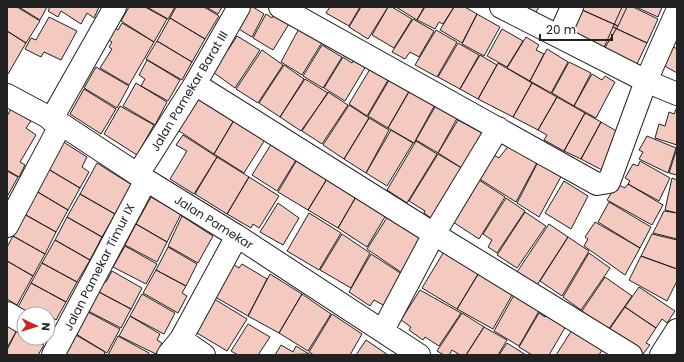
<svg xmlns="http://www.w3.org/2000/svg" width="684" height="362" font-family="Poppins,sans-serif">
<rect width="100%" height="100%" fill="#fff"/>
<path fill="#f3c9c0" stroke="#222" d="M7,7H17L40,21L26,43L7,31Z
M19,7H47L40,20Z
M50,7H99L94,18L87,13L81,24L61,11L58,17L48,11Z
M129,7H145L167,19L154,42L121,21Z
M147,7H175L168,19Z
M176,7H204L219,16L205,39L170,18Z
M206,7H222L218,14Z
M249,7H253L264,14L252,37L237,28Z
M330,7H360L349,26L326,13Z
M361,7H388L368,39L349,27Z
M388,7H392L412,19L394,48L372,35Z
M396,7H424L417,20Z
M425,7H454L443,24L439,22L435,29L417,20Z
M454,7H465L477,14L462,43L440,30Z
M524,7H539L536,12Z
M581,7H627L618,26L580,9Z
M622,7H633L658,19L647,43L613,27Z
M636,7H662L658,17Z
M580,9L618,26L603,51L565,33Z
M276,10L292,19L273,50L253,38L266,14L272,18Z
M477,14L500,27L484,56L462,44Z
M49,17L77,31L61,60L44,52L41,57L25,49L31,38L36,40Z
M170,18L205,39L192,62L157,41Z
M413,19L434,31L419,57L410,52L405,59L392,52Z
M122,23L154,42L129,85L100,68L112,49L109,47L112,42L108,40L115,28L118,30Z
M302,23L326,36L302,75L281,62Z
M613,27L647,43L635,68L602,52Z
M502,29L523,41L507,67L487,56Z
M436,30L457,42L437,77L415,65Z
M7,31L26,43L8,74L7,73Z
M237,36L260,50L235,88L210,70L223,47L228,50Z
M526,37L539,45L536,50L544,54L530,81L507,68Z
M157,41L192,62L182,80L146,59Z
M458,43L479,55L460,89L438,77Z
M322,45L342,57L323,88L303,76Z
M672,46L677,49V73L663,65Z
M547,49L568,62L551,93L530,81Z
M262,50L283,65L258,103L236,89Z
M357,54L369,61L345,101L324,88L343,57L352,63Z
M480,55L497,65L478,99L460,89Z
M147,60L180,80L168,101L141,86L145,79L139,75Z
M569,62L591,73L574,106L552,93Z
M498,63L532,83L513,117L478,99Z
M284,65L304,79L280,117L259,103Z
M96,67L129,86L117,108L84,88Z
M370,69L391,75L367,116L349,104Z
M592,74L602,80L605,76L615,82L596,118L574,106Z
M392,75L412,86L388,128L368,116Z
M305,79L328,93L301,131L280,117Z
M136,83L167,102L155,125L123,106Z
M532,83L557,97L538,130L513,117Z
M413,85L438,99L414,143L388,128Z
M84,89L116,109L101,134L70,114Z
M200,90L237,115L214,154L176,129Z
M328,92L348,105L322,144L302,131Z
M557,97L585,113L564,151L544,140L547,135L538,130Z
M439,100L460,113L438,153L416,140Z
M349,105L369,118L344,159L323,145Z
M120,106L154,125L137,155L104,134Z
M11,109L31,121L26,128L36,135L20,162L25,165L19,177L7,170V116Z
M676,109H677V145L655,138L659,124L665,126L669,112L674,114Z
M585,113L601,122L581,159L564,151Z
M237,115L268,135L244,173L214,154Z
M369,118L389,130L366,173L344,159Z
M458,120L486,135L465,170L438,153Z
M601,122L625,136L602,170L581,159Z
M391,130L413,143L387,186L366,173Z
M183,135L217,157L194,194L170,179L187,151L176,145Z
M647,136L676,148L668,173L639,159L643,152L639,150Z
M275,138L298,157L277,191L252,175Z
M62,141L87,157L82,167L89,172L80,188L48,169Z
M416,141L437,154L407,203L387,190Z
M510,144L539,159L516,202L478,178L492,154L499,158Z
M677,148V175L669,173Z
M438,154L465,170L432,219L424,213L425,211L409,201Z
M217,157L249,177L227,214L195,194Z
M298,158L330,174L308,210L278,192Z
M540,158L563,173L539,217L517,203Z
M640,161L670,178L659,201L628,184L630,181L625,178L633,164L638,166Z
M97,163L132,185L115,214L80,194Z
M48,169L80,188L68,210L36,191Z
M7,171L18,177L7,197Z
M330,174L357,195L338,228L308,210Z
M249,177L279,196L259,228L253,224L251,228L227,214Z
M476,178L505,197L479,239L450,220L462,208L471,195L467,192Z
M672,178L677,180V213L665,210Z
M564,181L588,196L571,229L545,213Z
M617,184L625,188L628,184L663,205L652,225L607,200Z
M36,191L68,210L56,232L24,214Z
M80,194L115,214L102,237L67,217Z
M357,195L386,215L367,247L338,228Z
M151,197L181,214L167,242L136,224Z
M506,198L525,211L497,253L488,247L492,240L483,234Z
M609,202L651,227L640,248L598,222Z
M278,203L299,218L283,245L260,232Z
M664,211L677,213V239L653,233Z
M525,212L546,226L517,268L497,255Z
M309,213L341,233L319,270L287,251Z
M24,214L56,232L45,254L13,236Z
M182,216L213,236L198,263L168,246Z
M388,216L429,238L405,275L367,249Z
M67,217L102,237L90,260L55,240Z
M595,222L640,248L625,275L584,246L588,239L585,237Z
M136,224L167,242L157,262L125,245Z
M549,224L568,237L537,285L517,272Z
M342,234L370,253L351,288L320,270Z
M652,234L677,240V269L641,256Z
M13,236L45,254L33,276L7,261V247Z
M568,237L589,251L562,296L540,281Z
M55,240L90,260L77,282L42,263Z
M125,246L157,264L146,284L113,267Z
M168,247L197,264L186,286L156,270Z
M445,250L480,271L457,309L422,288Z
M589,253L610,268L581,310L563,297Z
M371,254L405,276L385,306L374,300L370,306L349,292Z
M641,256L677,269V281L667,301L629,280Z
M7,261L33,276L17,305L7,299Z
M228,261L239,268L242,264L267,279L248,316L210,294Z
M42,263L77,282L66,302L31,283Z
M156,270L186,286L182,293L187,296L178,313L143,293Z
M112,271L142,288L131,309L95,290L100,280L106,282Z
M480,271L512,295L493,329L457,309Z
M270,274L302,294L279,333L248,316Z
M605,277L632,296L608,330L582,311Z
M31,283L66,302L56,320L48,314L41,312L40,314H32L18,307Z
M639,287L675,311L667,323L662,319L656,328L625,307Z
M420,290L461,313L439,346L425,337L423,340L409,330L411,327L401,320Z
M99,292L131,309L121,328L88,311Z
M142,294L175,313L164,334L130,316Z
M302,294L331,314L308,351L279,333Z
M514,295L539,311L519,346L494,331Z
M211,297L247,319L227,351L192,330Z
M625,307L656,328L646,343L650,345L643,354L609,330Z
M88,312L120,329L107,353L76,334Z
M462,313L484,327L466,355H460L452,350L449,355H444L437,351Z
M539,313L545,317L548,314L566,326L549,355H532L519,347Z
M332,314L362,334L350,355H314L309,352Z
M130,316L160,334L157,340L162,343L156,354L119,336Z
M7,324L17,330L7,348Z
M248,324L270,337L258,355H238L231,351Z
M484,327L507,340L498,355H466Z
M17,330L24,334V338H31L44,345L38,355H7V350Z
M572,330L602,350L599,355H556Z
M76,335L105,352L104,355H65Z
M118,336L149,353L148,355H108Z
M366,340L388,355H356Z
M507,343L526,355H499Z
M281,345L293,352L296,346L309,354L275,355Z"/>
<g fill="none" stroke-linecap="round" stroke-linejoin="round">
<defs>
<path id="street" d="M280,7L597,184L609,182L646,81L677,11
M501,7L646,81L677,94
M559,36L572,7
M195,84L434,234L498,128
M7,95L61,124L146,180L237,236L419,355
M51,120L115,7
M138,174L195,84L239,7
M7,226L61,124
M7,313L24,323
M383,330L434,234L631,355
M181,339L204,355
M53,355L146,180
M168,355L181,339L237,236
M661,355L677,330"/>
</defs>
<use href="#street" stroke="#222" stroke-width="24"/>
<use href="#street" stroke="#fff" stroke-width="22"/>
</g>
<g text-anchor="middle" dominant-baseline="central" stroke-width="3" stroke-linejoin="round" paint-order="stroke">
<g font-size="12" fill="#222" stroke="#fff">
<text transform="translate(189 91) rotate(-59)">Jalan Pamekar Barat III</text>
<text transform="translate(214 222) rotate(32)">Jalan Pamekar</text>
<text transform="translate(99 267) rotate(-63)">Jalan Pamekar Timur IX</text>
</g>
</g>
<rect width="684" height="362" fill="none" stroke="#222222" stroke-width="16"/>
<g transform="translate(36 326) rotate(94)"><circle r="19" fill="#ffffff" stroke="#a7a7a7"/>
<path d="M0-3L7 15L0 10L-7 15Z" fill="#c62828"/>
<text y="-6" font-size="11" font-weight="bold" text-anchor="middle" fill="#222222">N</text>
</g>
<path d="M540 34v6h72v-6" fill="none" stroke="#222222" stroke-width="2"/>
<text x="546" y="34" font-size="12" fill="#222222" stroke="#ffffff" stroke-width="3" paint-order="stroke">20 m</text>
</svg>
